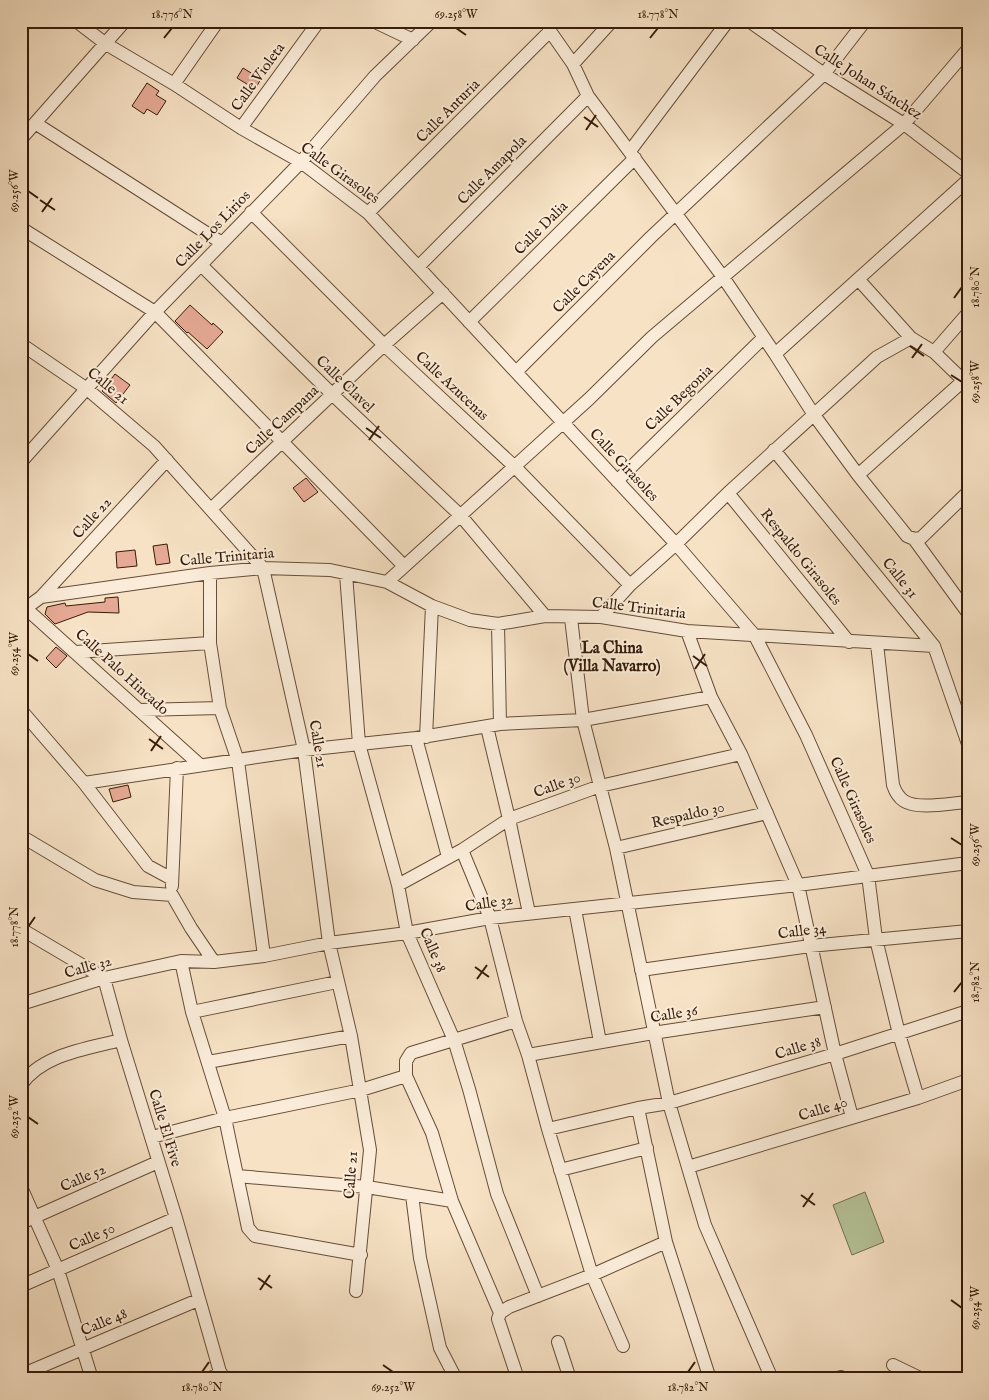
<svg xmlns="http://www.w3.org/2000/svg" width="989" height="1400" font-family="'IM FELL English',serif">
<rect width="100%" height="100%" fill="#f7e2c5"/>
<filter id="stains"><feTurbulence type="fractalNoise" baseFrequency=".004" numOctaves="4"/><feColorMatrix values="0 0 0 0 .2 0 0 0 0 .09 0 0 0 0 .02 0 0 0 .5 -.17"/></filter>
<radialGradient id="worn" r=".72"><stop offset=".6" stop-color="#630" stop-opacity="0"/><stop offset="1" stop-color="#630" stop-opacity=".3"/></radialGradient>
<path fill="#b6c49a" stroke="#767051" d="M865,1192L884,1242L852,1255L833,1205Z"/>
<path fill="#e6a995" stroke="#361b08" d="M243,68L261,79L255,89L237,78Z
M147,83L159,91L156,95L166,101L157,115L147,109L144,114L132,106Z
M190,305L212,325L213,323L223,332L207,349L188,332L187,333L175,321Z
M115,374L130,385L116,403L102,391Z
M306,478L318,492L304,502L293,488Z
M167,544L170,563L156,565L153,546Z
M135,550L137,566L117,568L116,552Z
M118,597L119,613L88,612L55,624L45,614L47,607L65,603L66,606L105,602V598Z
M56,647L67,656L56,668L46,658Z
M128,785L131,797L113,802L109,789Z"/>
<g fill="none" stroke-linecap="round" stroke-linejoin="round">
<defs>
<path id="minor" d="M76,21L106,44L174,84L241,128L301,162L368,213L676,544L755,636L806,735L868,875L876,939L899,1034L918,1098
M373,21L413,40
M546,21L550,31L573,64L588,96L723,277L775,354L814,415L858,475L907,536L914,539L921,538L968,492
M749,21L824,74L904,124L968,173
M573,64L612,21
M174,84L218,21
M35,123L222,243
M241,128L319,21
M21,139L125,21
M630,151L728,21
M251,212L384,345L515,467L630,585
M368,213L550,31
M21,228L155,312L404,566
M201,265L333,395L461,516L545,616
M418,267L588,96
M858,279L911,338
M968,313L934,352L968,385
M469,322L635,158
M21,344L87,389L154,446L263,568L304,750L329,943L351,1036L370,1150L356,1291
M775,354L968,180
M516,372L651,237L824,74L865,21
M774,450L934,646L968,744
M21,462L155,312L301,162L375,76L432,21
M858,475L963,381
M617,481L763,338
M728,493L849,642
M211,509L384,345L443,293
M914,539L968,613
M210,573V643L220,708L238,761L264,956
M346,574L359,744L398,885L407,933L454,1040L469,1089L497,1194L538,1296
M387,582L589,399L652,337L904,124L968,49
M41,597L167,460
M21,604L200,765
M26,608L41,597L210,573L263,568L330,570L387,582L432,606L470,620L498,624L545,616L601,617L687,631L934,646
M601,617L630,585L676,544L728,493L877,357L911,338L934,352
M571,618L583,720L616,848L669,1103L705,1225L772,1379
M498,624L500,724
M687,631L711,697L741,754L798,885L835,1054L852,1117
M877,644L893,785C895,791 898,797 904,801C918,810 951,803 968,802
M76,652L210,643
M21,710L84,783L148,866L172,879
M140,710L220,708
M487,727L509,819L529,913
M426,737L432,606
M416,738L448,857
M84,783L304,750L416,738L500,724L583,720L711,697
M21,836L95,880L133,892L172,895L191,928L214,962
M616,848L767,813
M462,850L490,918L516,1021L528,1055L548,1129L592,1275L623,1346
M398,885L462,850L509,819L600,786L741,754
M172,886L177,768
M575,909L600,1042
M21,929L104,978L121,1040L176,1218L222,1379
M181,961L192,1012L337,982
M641,970L810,946L968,931
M21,1004L104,978L181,961L214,962L264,956L329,943L407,933L490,918L798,885L968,863
M192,1012L225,1118L248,1228L255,1236L361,1255
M528,1055L653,1033L825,1007
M208,1062L351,1036
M406,1076L432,1133L452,1201L500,1313
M21,1085C42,1054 87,1049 121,1040
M638,1108L666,1242L710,1379
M548,1129L638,1108L669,1103L835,1054L968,1011
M152,1137L225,1118L361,1090L406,1076V1061L411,1053L516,1021
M688,1167L918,1098L968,1080
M560,1170L647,1148
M237,1176L367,1187L452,1201
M21,1187L58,1270L92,1379
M412,1195L420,1258L440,1348L456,1379
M21,1223L158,1162
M21,1286L176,1218
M558,1342L570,1379
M893,1365L922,1379
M21,1375L198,1300
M208,1379L221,1373
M518,1379L498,1319L500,1313L509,1307L592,1275L666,1242
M833,1379L841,1377"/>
</defs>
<use href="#minor" stroke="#664d37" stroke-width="14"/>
<use href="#minor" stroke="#faecd9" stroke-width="12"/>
</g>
<path fill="none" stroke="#361b08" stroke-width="2" d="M456,28L466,35M164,38L172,28M650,38L658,28M584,117L598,127M586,130L596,115M28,191L38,198M40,200L55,210M42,212L52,198M954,298L962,287M910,346L924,356M912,358L922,344M951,375L962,382M366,428L381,438M369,440L379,426M28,654L38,661M693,656L707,666M695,669L705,654M149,739L163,749M151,751L161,736M951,838L962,845M28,927L35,917M475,967L489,977M477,979L487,965M954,992L962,982M28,1117L38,1124M801,1195L815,1205M803,1207L813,1193M258,1278L272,1288M260,1290L270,1275M951,1300L962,1308M383,1365L393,1372M202,1372L209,1362M688,1372L695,1362"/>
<g text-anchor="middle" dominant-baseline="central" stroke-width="4" stroke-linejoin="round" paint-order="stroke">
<g font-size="15" fill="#361b08" stroke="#faecd9">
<text transform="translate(258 77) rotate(-54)">Calle Violeta</text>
<text transform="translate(868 82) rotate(33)">Calle Johan Sánchez</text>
<text transform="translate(448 111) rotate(-45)">Calle Anturia</text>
<text transform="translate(492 170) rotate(-45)">Calle Amapola</text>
<text transform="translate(340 173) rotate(36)">Calle Girasoles</text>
<text transform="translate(541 228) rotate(-45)">Calle Dalia</text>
<text transform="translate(213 229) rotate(-46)">Calle Los Lirios</text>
<text transform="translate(584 282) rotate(-45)">Calle Cayena</text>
<text transform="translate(345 384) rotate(44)">Calle Clavel</text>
<text transform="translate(108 386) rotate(39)">Calle 21</text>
<text transform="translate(452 386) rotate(43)">Calle Azucenas</text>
<text transform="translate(679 398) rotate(-44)">Calle Begonia</text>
<text transform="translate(282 420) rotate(-43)">Calle Campana</text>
<text transform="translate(624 465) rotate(47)">Calle Girasoles</text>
<text transform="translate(92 518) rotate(-48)">Calle 22</text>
<text transform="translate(227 557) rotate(-5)">Calle Trinitaria</text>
<text transform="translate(801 557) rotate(51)">Respaldo Girasoles</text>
<text transform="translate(900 578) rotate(51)">Calle 31</text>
<text transform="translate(639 608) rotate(7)">Calle Trinitaria</text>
<text transform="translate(122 672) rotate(42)">Calle Palo Hincado</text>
<text transform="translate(318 744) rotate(80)">Calle 21</text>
<text transform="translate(557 785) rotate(-20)">Calle 30</text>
<text transform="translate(853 800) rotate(66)">Calle Girasoles</text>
<text transform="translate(688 815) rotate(-13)">Respaldo 30</text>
<text transform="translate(489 903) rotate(-9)">Calle 32</text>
<text transform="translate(802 931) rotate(-7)">Calle 34</text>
<text transform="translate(433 950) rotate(67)">Calle 38</text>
<text transform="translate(88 967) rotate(-16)">Calle 32</text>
<text transform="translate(674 1014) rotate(-9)">Calle 36</text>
<text transform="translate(798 1048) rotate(-17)">Calle 38</text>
<text transform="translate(823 1109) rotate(-17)">Calle 40</text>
<text transform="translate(165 1128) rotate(73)">Calle El Five</text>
<text transform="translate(351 1175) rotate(-86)">Calle 21</text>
<text transform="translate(83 1178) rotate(-24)">Calle 52</text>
<text transform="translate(92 1237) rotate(-24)">Calle 50</text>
<text transform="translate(104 1322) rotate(-23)">Calle 48</text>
</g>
<g font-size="16" font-weight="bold" fill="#361b08" stroke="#faecd9">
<text x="612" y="649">La China<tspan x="612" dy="18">(Villa Navarro)</tspan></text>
</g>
</g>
<rect width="989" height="1400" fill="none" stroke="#f7e2c5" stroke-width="55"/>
<rect x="28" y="28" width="934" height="1344" fill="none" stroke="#361b08" stroke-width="2"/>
<g font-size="12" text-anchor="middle" fill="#361b08">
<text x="172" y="18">18.776°N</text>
<text x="456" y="18">69.258°W</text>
<text x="658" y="18">18.778°N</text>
<text transform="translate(14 191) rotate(-90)" y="4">69.256°W</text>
<text transform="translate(975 287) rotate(-90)" y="4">18.780°N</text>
<text transform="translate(975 382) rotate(-90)" y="4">69.258°W</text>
<text transform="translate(14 654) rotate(-90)" y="4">69.254°W</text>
<text transform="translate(975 845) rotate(-90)" y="4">69.256°W</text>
<text transform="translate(14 927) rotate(-90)" y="4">18.778°N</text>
<text transform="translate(975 982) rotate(-90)" y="4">18.782°N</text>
<text transform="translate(14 1117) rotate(-90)" y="4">69.252°W</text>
<text transform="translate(975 1308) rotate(-90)" y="4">69.254°W</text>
<text x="202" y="1391">18.780°N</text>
<text x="393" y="1391">69.252°W</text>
<text x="688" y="1391">18.782°N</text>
</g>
<rect width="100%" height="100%" filter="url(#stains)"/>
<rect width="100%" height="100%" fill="url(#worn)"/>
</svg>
